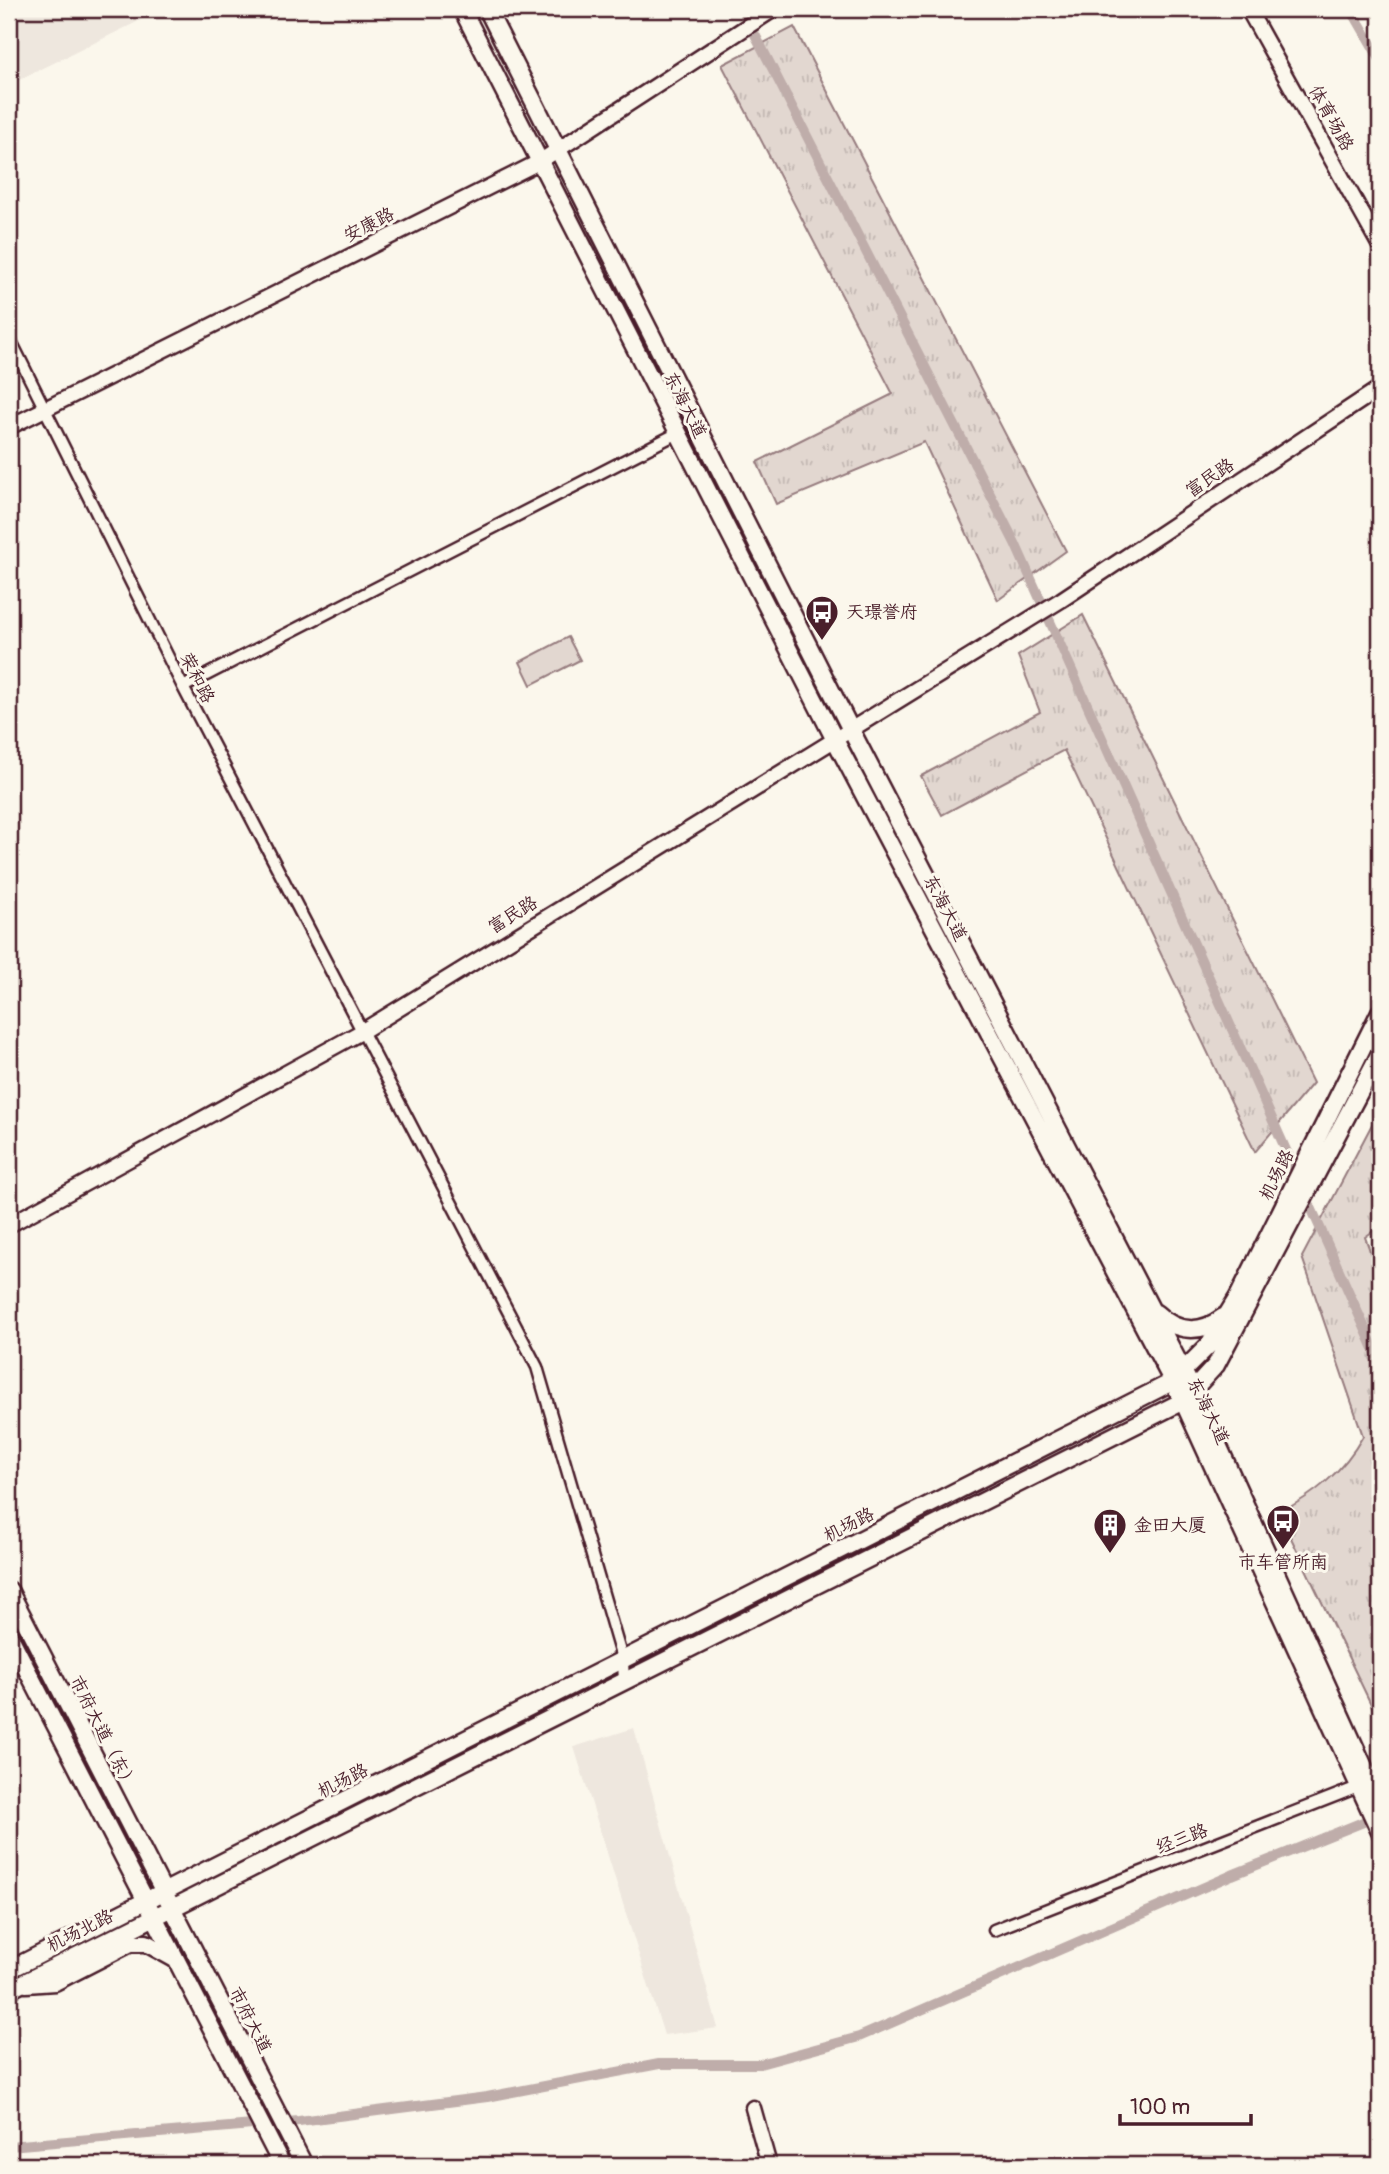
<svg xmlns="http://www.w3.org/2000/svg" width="1389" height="2174" font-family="Pangolin,'LXGW WenKai TC',sans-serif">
<defs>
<pattern id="grass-tufts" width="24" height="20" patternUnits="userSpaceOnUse" patternTransform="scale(1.75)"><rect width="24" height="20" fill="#e2d7d0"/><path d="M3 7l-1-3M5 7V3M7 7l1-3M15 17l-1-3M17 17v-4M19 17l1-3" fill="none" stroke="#c3b8b3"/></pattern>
</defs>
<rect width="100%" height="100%" fill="#fbf7ec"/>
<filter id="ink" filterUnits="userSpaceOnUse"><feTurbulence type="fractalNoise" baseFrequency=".0143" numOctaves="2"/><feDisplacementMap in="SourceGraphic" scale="14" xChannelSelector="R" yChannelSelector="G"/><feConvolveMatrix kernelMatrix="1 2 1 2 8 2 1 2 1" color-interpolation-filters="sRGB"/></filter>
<g filter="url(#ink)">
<path fill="#eee7de" d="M9,9H153L155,13L9,85Z
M634,1728L718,2028L664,2035L574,1747Z"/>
<path fill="url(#grass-tufts)" stroke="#967b7e" stroke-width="2" d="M794,27L1066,551L998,600L924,442L776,504L757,462L893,394L722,65Z
M1083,615L1313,1083L1255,1152L1064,750L942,815L921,776L1040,712L1018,656Z
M1379,1111L1380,1226L1365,1237L1380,1278V1723L1279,1513C1315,1494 1343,1472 1363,1436L1302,1257Z"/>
<path fill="#e2d7d0" stroke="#967b7e" stroke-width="2" d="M568,637L580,660L531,685L520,662Z"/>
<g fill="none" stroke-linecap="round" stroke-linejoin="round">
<path stroke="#bfadaa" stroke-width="10" d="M742,9L1015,543L1298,1177
M1351,9L1380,59
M1305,1194L1380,1362
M9,2146L299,2121L487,2097L659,2064H760L859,2037L1232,1875L1378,1816"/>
<defs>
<path id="street" d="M9,337L183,687L537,1367L623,1662L624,1681
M183,687L678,433
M994,1930L1358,1787L1380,1774"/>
<path id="secondary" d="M1248,9L1380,246
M9,427L539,162L774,9
M9,1225L361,1032L1061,600L1380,388
M753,2108L769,2165"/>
<path id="primary" d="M462,9L834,738L1183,1401L1380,1832
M487,9L850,728L1194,1392L1380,1802
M1156,1313C1176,1332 1200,1335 1223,1317
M9,1590L304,2165
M9,1635L282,2165
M9,1970L1172,1382L1208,1346L1238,1297L1380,1012
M26,1984L55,1982L131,1943H146L175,1959
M9,1990L1183,1401L1216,1365L1380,1053"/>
</defs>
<use href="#street" stroke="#4a1f2b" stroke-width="15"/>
<use href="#secondary" stroke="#4a1f2b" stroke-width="19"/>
<use href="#primary" stroke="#4a1f2b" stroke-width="21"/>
<use href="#street" stroke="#fbf7ec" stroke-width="10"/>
<use href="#secondary" stroke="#fbf7ec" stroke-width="14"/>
<use href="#primary" stroke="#fbf7ec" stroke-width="16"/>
</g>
</g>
<defs>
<symbol id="bus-pin" viewBox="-11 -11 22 30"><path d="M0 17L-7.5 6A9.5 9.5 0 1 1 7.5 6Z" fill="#4a1f2b" stroke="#fbf7ec"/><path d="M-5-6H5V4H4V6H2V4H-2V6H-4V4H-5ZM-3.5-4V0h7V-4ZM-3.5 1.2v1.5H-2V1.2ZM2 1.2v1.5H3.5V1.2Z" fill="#fff"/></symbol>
<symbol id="building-pin" viewBox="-11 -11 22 30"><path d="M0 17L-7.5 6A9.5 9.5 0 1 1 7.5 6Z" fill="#4a1f2b" stroke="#fbf7ec"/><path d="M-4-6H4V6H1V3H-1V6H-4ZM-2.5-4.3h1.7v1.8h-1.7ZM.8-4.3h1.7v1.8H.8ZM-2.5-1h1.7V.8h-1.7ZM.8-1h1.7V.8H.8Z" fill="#fff"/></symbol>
</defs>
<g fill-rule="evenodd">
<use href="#bus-pin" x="803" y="593" width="38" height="52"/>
<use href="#bus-pin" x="1264" y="1502" width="38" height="52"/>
<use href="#building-pin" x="1091" y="1506" width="38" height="52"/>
</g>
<g text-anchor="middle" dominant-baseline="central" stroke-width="6" stroke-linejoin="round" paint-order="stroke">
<g font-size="18" fill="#4a1f2b" stroke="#fbf7ec">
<text transform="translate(1331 118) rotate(61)">体育场路</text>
<text transform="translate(369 225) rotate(-27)">安康路</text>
<text transform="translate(685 405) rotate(63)">东海大道</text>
<text transform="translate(1210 478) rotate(-34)">富民路</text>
<text transform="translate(197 678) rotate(63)">荣和路</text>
<text transform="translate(945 908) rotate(62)">东海大道</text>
<text transform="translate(513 915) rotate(-32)">富民路</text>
<text transform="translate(1277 1175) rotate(-64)">机场路</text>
<text transform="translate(1208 1411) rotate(64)">东海大道</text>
<text transform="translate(849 1525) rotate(-27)">机场路</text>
<text transform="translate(103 1733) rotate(63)">市府大道（东）</text>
<text transform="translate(343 1781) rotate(-27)">机场路</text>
<text transform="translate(1182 1839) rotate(-21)">经三路</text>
<text transform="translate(80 1931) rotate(-27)">机场北路</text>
<text transform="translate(250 2020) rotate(63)">市府大道</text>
</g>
<g font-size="18" fill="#4a1f2b" stroke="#fbf7ec" text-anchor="start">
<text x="846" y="612">天璟誉府</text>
<text x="1134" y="1525">金田大厦</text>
<text x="1283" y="1562" text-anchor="middle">市车管所南</text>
</g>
</g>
<rect width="1389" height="2174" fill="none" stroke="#fbf7ec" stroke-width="35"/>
<rect x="18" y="18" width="1354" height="2139" fill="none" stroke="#4a1f2b" stroke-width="2.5" filter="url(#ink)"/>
<path d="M1120 2114v10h131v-10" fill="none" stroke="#4a1f2b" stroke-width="3.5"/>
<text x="1130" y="2114" font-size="21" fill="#4a1f2b" stroke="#fbf7ec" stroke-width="5" paint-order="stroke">100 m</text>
</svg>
